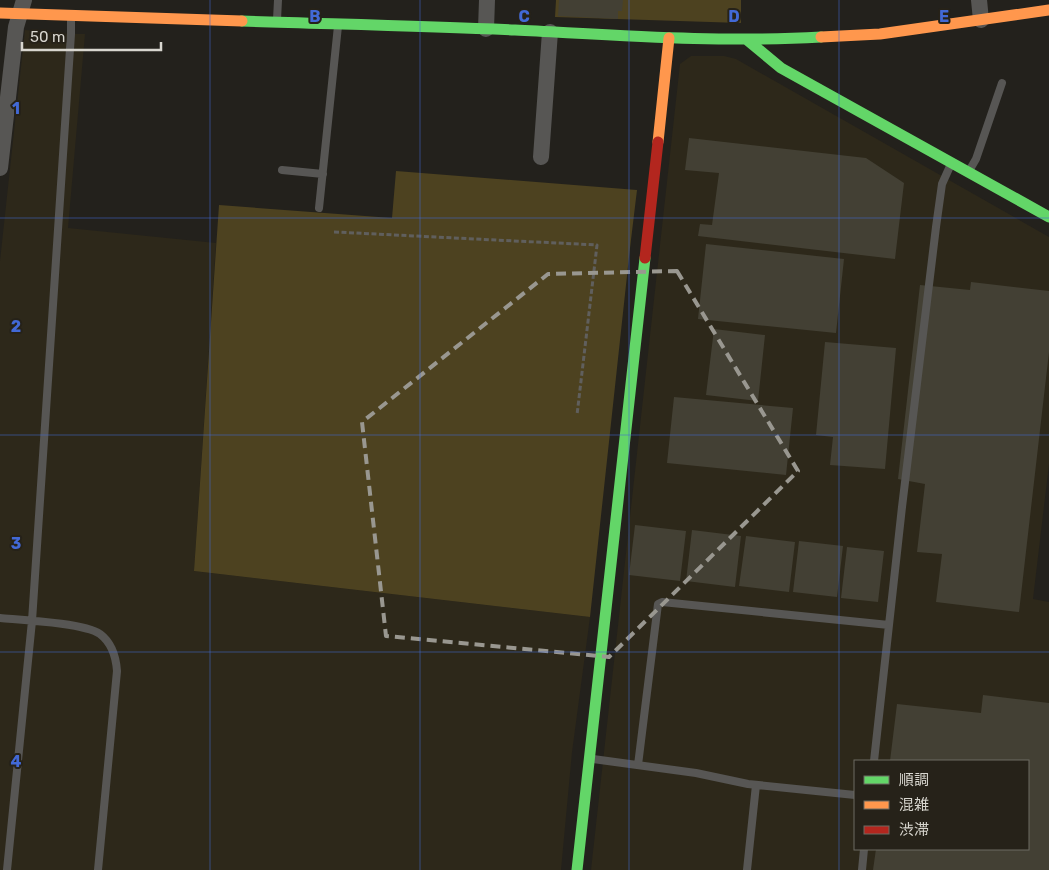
<svg xmlns="http://www.w3.org/2000/svg" width="1049" height="870" font-family="Rubik,'Noto Sans JP',sans-serif">
<rect width="100%" height="100%" fill="#23211c"/>
<path fill="#2d281a" fill-rule="evenodd" d="M25,30L71,34H85L68,228L216,243L194,571L590,617L572,752L561,870H0V261Z
M691,56H724L736,59L1049,237V464L1033,599L1049,602V870H591L680,64ZM855,761H1028V849H855Z"/>
<path fill="#4d4220" d="M556,0H741V23L555,17Z
M396,171L637,190L630,248L590,617L194,571L219,205L392,218Z"/>
<path fill="#434034" d="M559,0H623L622,11H618V19L558,16Z
M689,138L866,158L904,183L895,259L698,236L700,224L712,225L719,173L685,170Z
M706,244L844,259L836,333L698,319Z
M971,282L1049,291V352L1019,612L936,602L942,554L917,552L925,484L898,479L920,285L970,290Z
M714,329L765,335L758,401L706,395Z
M825,342L896,348L885,469L830,465L833,437L816,435Z
M674,397L793,408L786,475L667,463Z
M635,525L686,531L680,581L629,575Z
M692,530L741,536L735,587L686,581Z
M746,536L795,542L789,592L739,586Z
M799,541L843,546L837,597L793,592Z
M847,547L884,551L878,602L841,598Z
M983,695L1049,703V870H873L876,849H1028V761H890L897,704L981,713Z"/>
<g fill="none" stroke-linecap="round" stroke-linejoin="round">
<path stroke="#605f5d" stroke-width="3" stroke-dasharray="5 2.5" stroke-linecap="butt" d="M334,232L597,245L577,415"/>
<path stroke="#575654" stroke-width="8" d="M277,20L278,0
M282,170L323,174
M969,171L976,159L1002,83
M319,208L338,26
M0,618C22,620 84,623 100,634C112,643 116,657 117,671L98,870
M593,759L696,773L748,784L855,795
M874,761L902,507L936,227L942,184L951,164
M638,765L658,604L662,602L889,625
M7,870L32,621L71,34V17
M747,870L756,785
M862,870L864,849"/>
<path stroke="#575654" stroke-width="16" d="M979,0L981,20
M486,29L487,0
M541,157L550,32
M0,168L16,27L24,0"/>
<path stroke="#63d668" stroke-width="11" d="M242,21C333,24 424,26 515,30C616,35 719,43 821,37
M746,39L781,68L1049,217
M577,870L645,258"/>
<path stroke="#ff974d" stroke-width="11" d="M0,13L242,21
M821,37L880,34L1049,10
M658,142L669,38"/>
<path stroke="#b3261e" stroke-width="11" d="M645,258L658,142"/>
</g>
<path fill="none" stroke="#999790" stroke-width="4" stroke-dasharray="10 6" stroke-linejoin="round" d="M677,271L798,471L609,657L386,636L362,422L548,274Z"/>
<path fill="none" stroke="#4269d6" stroke-width="1" stroke-opacity="0.55" d="M210,0V870M420,0V870M629,0V870M839,0V870M0,218H1049M0,435H1049M0,652H1049"/>
<g font-size="16" text-anchor="middle" font-weight="bold" fill="#4269d6" stroke="#262219" stroke-width="4" stroke-linejoin="round" paint-order="stroke">
<text x="315" y="22">B</text>
<text x="524" y="22">C</text>
<text x="734" y="22">D</text>
<text x="944" y="22">E</text>
<text x="16" y="114">1</text>
<text x="16" y="332">2</text>
<text x="16" y="549">3</text>
<text x="16" y="767">4</text>
</g>
<rect x="854" y="760" width="175" height="90" fill="#262219" stroke="#6d6a62"/>
<rect x="864" y="776" width="25" height="8" fill="#63d668" stroke="#6d6a62"/>
<text x="899" y="785" font-size="15" fill="#d8d6cf">順調</text>
<rect x="864" y="801" width="25" height="8" fill="#ff974d" stroke="#6d6a62"/>
<text x="899" y="810" font-size="15" fill="#d8d6cf">混雑</text>
<rect x="864" y="826" width="25" height="8" fill="#b3261e" stroke="#6d6a62"/>
<text x="899" y="835" font-size="15" fill="#d8d6cf">渋滞</text>
<path d="M22 42v8h139v-8" fill="none" stroke="#d8d6cf" stroke-width="2.5"/>
<text x="30" y="42" font-size="15" fill="#d8d6cf" stroke="#262219" stroke-width="4" paint-order="stroke">50 m</text>
</svg>
